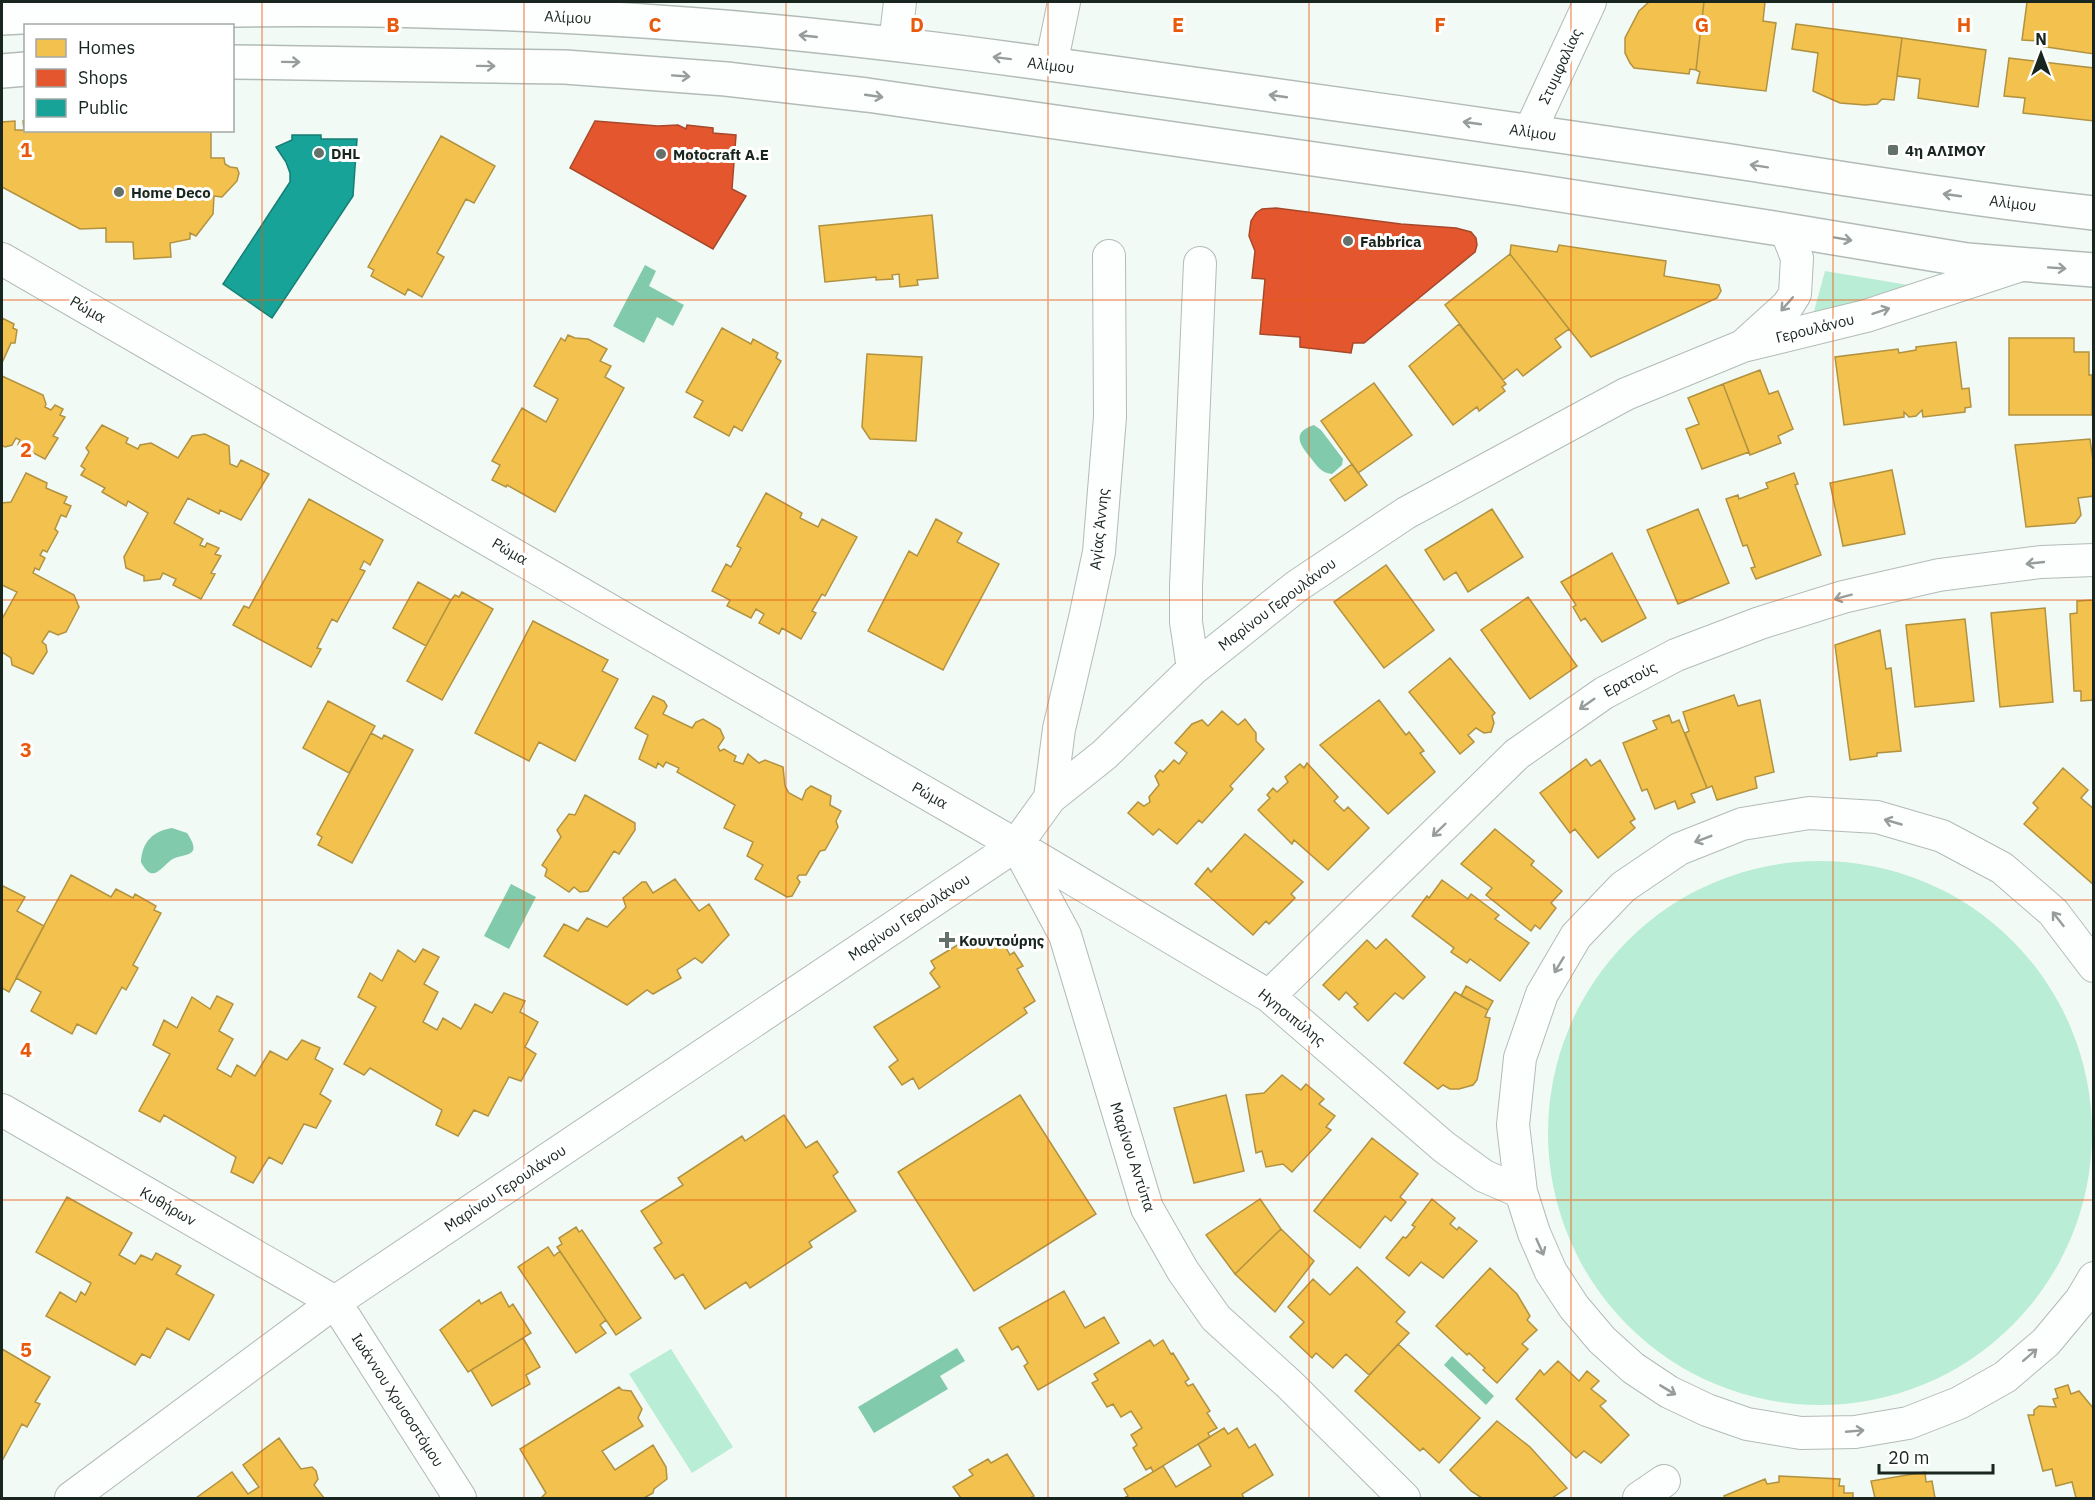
<svg xmlns="http://www.w3.org/2000/svg" width="2095" height="1500" font-family="'IBM Plex Sans',sans-serif">
<rect width="100%" height="100%" fill="#f2faf5"/>
<path fill="#baedd5" d="M1825,271L1908,285L1813,315Z
M1548 1133a272 272 0 1 1 544 0a272 272 0 1 1-544 0Z
M671,1349L733,1447L692,1473L629,1374Z"/>
<path fill="#81caab" d="M645,265L656,271L649,286L684,305L673,326L657,317L644,343L613,326Z
M1314,425L1321,430L1343,459L1342,465L1332,474C1321,473 1317,466 1310,457C1299,444 1292,432 1314,425Z
M172,828L187,833C205,860 181,852 170,861C159,870 152,883 141,862C142,842 153,831 172,828Z
M511,884L536,897L509,949L484,936Z
M957,1348L965,1361L940,1376L948,1389L874,1433L858,1407Z
M1452,1356L1494,1396L1486,1405L1444,1365Z"/>
<path fill="#f2c14e" stroke="#b19240" stroke-width="1.5" d="M1649,2H1704L1696,70L1690,69L1689,74L1634,68L1630,63L1625,53V38L1639,11Z
M1704,2H1765L1763,21L1776,23L1766,91L1697,83L1700,72L1696,70Z
M2027,2H2094V54L2040,46L2041,41L2022,40Z
M1796,24L1902,38L1894,100L1882,99L1877,104L1865,105L1840,103L1813,91L1818,53L1792,49Z
M1902,38L1986,50L1978,107L1918,98L1920,79L1897,76Z
M2009,58L2094,68V121L2023,113L2025,98L2004,96Z
M15,121V130H24L23,121H26V130H211V158H224L225,164L230,167L237,168L239,173L237,181L222,197L214,196L213,214L196,236L190,233V239L170,243L171,257L134,259L133,242H106V228L80,229L2,187V122Z
M441,136L495,166L474,203L466,199L437,253L444,257L422,297L408,289L405,295L371,276L374,270L368,267Z
M932,215L938,278L917,280L918,285L900,287L899,274L892,275L893,279L876,280V277L825,282L819,226Z
M1511,245L1557,252L1559,245L1666,261L1664,276L1719,285L1721,291L1717,298L1591,357L1510,254Z
M1510,254L1569,329L1555,339L1561,347L1523,376L1517,369L1503,380L1445,305Z
M2,318L14,324L13,328L17,330L15,343H11L2,363Z
M1459,324L1506,384L1502,387L1505,391L1479,411L1477,407L1453,425L1409,366Z
M722,328L751,344L753,339L778,353L776,358L781,361L742,431L734,426L729,436L694,417L703,401L686,392Z
M568,335L575,338L588,339L607,349L600,361L611,366L605,377L624,388L555,512L507,485L506,487L492,480L500,465L492,461L522,408L546,422L558,399L534,386L561,338L565,341Z
M2009,338H2074V352H2089V375H2092V415H2009Z
M1956,342L1962,389L1969,388L1971,407L1965,408V412L1923,417L1922,410L1916,416L1909,417L1904,412V417L1844,425L1835,357L1898,349L1899,353L1916,350V347Z
M867,354L922,357L916,441L870,439L862,427Z
M1760,370L1769,394L1778,391L1793,429L1778,436L1781,443L1750,455L1723,384Z
M2,376L43,395L46,404L45,407L51,410L55,405L63,409L60,415L65,417L53,436L58,438L45,459L18,445L20,440L16,438L12,445L5,447L2,445Z
M1374,383L1412,435L1358,473L1321,421Z
M1723,384L1749,452L1702,469L1686,429L1699,424L1688,398Z
M102,425L128,438L126,443L138,449L140,445L151,443L178,458L192,436L205,434L229,446L230,464L237,467L241,460L269,474L241,520L220,510L219,514L188,498L174,523L203,539L200,545L205,547L207,543L219,548L215,554L221,556L211,573L215,574L201,599L173,585L176,579L163,573L160,579L144,581V576L126,568L124,557L148,513L128,501L126,506L102,492L105,488L81,475L85,469L81,466L89,452L86,448Z
M2090,439L2094,468V496L2078,498L2081,515L2075,523L2026,527L2015,445Z
M1352,464L1367,485L1345,501L1330,480Z
M1892,470L1905,534L1843,546L1830,483Z
M26,473L47,483L46,488L67,497L64,503L71,506L66,517L61,515L55,529L58,532L47,552L43,550L40,555L45,558L39,570L35,568L33,573L74,595L79,607L66,632L58,635L49,631L42,642L46,645L47,652L33,674L12,665L11,658L2,652V619L17,592L2,585V503L11,502Z
M1794,473L1798,484L1795,485L1821,555L1756,579L1751,568L1755,567L1747,545L1743,546L1726,499L1738,495L1739,499L1768,488L1766,483Z
M766,493L802,513L800,518L818,527L822,519L857,537L825,596L822,594L812,611L816,613L801,639L782,628L779,634L759,623L764,614L756,609L751,618L727,606L730,600L712,591L726,564L731,567L741,548L737,546Z
M309,499L383,540L370,565L364,561L360,569L365,571L337,622L332,619L317,648L321,649L311,667L233,625L244,606L249,608Z
M1492,509L1523,557L1468,592L1456,572L1444,580L1425,550Z
M1698,509L1729,583L1678,604L1647,530Z
M936,519L962,533L957,542L999,564L943,670L868,631L909,551L917,556Z
M1612,553L1646,618L1602,642L1585,618L1581,621L1573,607L1576,605L1561,582Z
M1386,565L1434,630L1384,668L1334,602Z
M418,582L451,600L426,646L393,628Z
M462,592L493,609L442,700L407,681L451,600L455,595L459,597Z
M1528,597L1577,666L1530,699L1481,630Z
M2094,600V700L2081,701V691H2074L2070,614L2077,613V601Z
M2045,608L2053,702L2000,707L1991,613Z
M1965,619L1974,701L1915,707L1906,625Z
M533,621L608,660L602,671L618,679L575,761L539,742L529,761L475,733Z
M1880,630L1886,669L1891,668L1901,751L1877,753V756L1850,760L1835,645Z
M1450,658L1495,713L1492,716L1494,723L1491,732L1484,733L1476,728L1468,735L1474,742L1460,754L1409,692Z
M1734,695L1738,706L1760,700L1774,772L1755,777L1757,788L1717,800L1712,786L1707,788L1685,733L1689,731L1683,712Z
M653,696L664,701L667,706L663,714L692,728L696,722L703,719L720,729L724,738L718,747L720,751L724,749L736,756L734,761L743,764L748,754L759,763L765,760L783,767L785,786L789,793L802,800L806,790L811,786L831,796L830,805L841,811L836,821L838,827L825,850L820,851L806,875H799L797,878L800,882L792,896L787,897L755,879L763,865L747,856L753,842L724,828L735,805L677,772L679,768L666,762L663,767L658,763L656,768L639,759L648,735L635,728Z
M1379,700L1406,735L1409,732L1424,751L1420,753L1435,772L1388,814L1320,745Z
M328,701L375,726L349,773L303,748Z
M1222,711L1238,725L1245,719L1256,733V741L1264,749L1230,786L1233,789L1202,823L1199,820L1177,844L1159,829L1153,835L1128,813L1138,802L1144,806L1150,802L1149,797L1159,785L1155,776L1160,770L1163,772L1174,760L1179,764L1187,753L1175,743L1192,724L1202,720L1208,726Z
M1669,715L1672,723L1679,720L1707,788L1691,794L1695,802L1678,809L1675,801L1655,809L1647,789L1642,791L1623,743L1657,729L1653,721Z
M371,733L382,739L384,735L413,750L352,863L318,845L322,837L317,834Z
M1586,759L1591,766L1600,760L1635,819L1630,822L1635,828L1598,858L1575,829L1570,833L1540,793Z
M1307,763L1338,797L1334,801L1344,811L1348,807L1369,828L1328,870L1294,840L1292,844L1258,810L1270,798L1267,795L1273,788L1277,792L1288,782L1285,777L1300,764L1304,768Z
M2063,768L2088,790L2081,798L2094,809V885L2024,824L2038,808L2033,803Z
M585,795L635,823V830L619,854L614,851L588,891L580,892L574,887L569,892L545,876L547,869L542,865L561,837L557,830L569,814L575,815Z
M1495,829L1534,861L1531,865L1562,891L1551,903L1556,908L1540,929L1535,925L1531,931L1486,895L1492,888L1461,864Z
M1245,834L1303,882L1291,894L1295,898L1269,924L1266,921L1253,935L1195,884L1208,868L1211,872Z
M71,875L111,897L116,889L133,898L135,894L156,906L154,910L161,913L133,965L138,968L126,990L122,987L96,1034L77,1024L72,1034L31,1011L41,992L16,978Z
M675,879L699,911L709,904L729,935L702,963L695,958L677,970L681,978L653,994L647,990L627,1005L544,956L564,924L578,931L587,918L607,927L626,907L623,898L642,882H646L653,893Z
M1442,880L1468,899L1471,894L1499,915L1495,919L1529,943L1500,981L1470,959L1467,963L1451,952L1454,948L1412,916L1427,896L1429,898Z
M3,886L25,897L17,911L44,926L9,992L2,988V888Z
M969,938L974,943L979,940L983,947L996,939L999,945L1003,942L1010,955L1014,952L1023,966L1017,969L1035,1001L1024,1008L1027,1013L919,1089L913,1078L902,1085L889,1067L898,1060L874,1027L940,987L930,973L935,968L931,961Z
M1386,939L1425,977L1403,999L1395,993L1368,1021L1354,1007L1358,1004L1346,992L1339,1000L1323,985L1367,940L1376,949Z
M423,949L439,957L424,984L438,992L423,1022L437,1030L443,1018L461,1029L475,1004L492,1013L504,993L525,1001L520,1012L538,1022L525,1047L536,1054L521,1081L509,1077L488,1116L474,1110L458,1136L436,1125L442,1110L370,1068L364,1075L344,1064L376,1007L358,997L370,973L382,981L398,950L415,962Z
M1466,986L1493,1001L1488,1010L1461,996Z
M1455,992L1488,1010L1485,1017L1490,1018L1477,1080L1473,1085L1459,1089H1450L1443,1085L1438,1089L1404,1063Z
M217,996L233,1004L219,1031L233,1039L217,1069L231,1077L237,1065L255,1076L270,1051L287,1060L302,1040L320,1048L315,1059L333,1069L320,1094L331,1101L316,1128L304,1124L282,1164L269,1157L253,1183L231,1172L236,1157L164,1115L160,1122L139,1111L170,1054L153,1045L164,1020L177,1028L192,997L210,1009Z
M1282,1075L1301,1090L1306,1084L1324,1099L1319,1104L1335,1116L1326,1127L1331,1130L1292,1172L1283,1164L1266,1167L1262,1151L1256,1153L1246,1095L1264,1093Z
M1020,1095L1096,1214L974,1291L898,1172Z
M1226,1095L1244,1171L1194,1183L1174,1108Z
M784,1115L806,1148L817,1141L838,1172L833,1176L856,1211L809,1242L812,1247L750,1288L746,1282L705,1309L683,1274L675,1279L654,1248L662,1243L641,1211L683,1185L678,1178L742,1136L745,1141Z
M1372,1138L1418,1174L1400,1197L1406,1202L1391,1221L1385,1216L1360,1248L1314,1211Z
M67,1197L132,1233L119,1255L135,1264L141,1255L152,1260L156,1253L181,1266L176,1274L214,1295L189,1340L167,1328L150,1358L142,1354L135,1365L46,1316L60,1292L76,1302L81,1292L85,1295L91,1283L36,1252Z
M1260,1199L1281,1229L1235,1274L1206,1235Z
M1432,1199L1455,1218L1450,1224L1457,1230L1459,1227L1477,1241L1443,1278L1421,1262L1409,1276L1386,1258L1403,1237L1406,1238L1415,1227L1412,1225Z
M576,1227L579,1232L582,1230L641,1318L616,1335L557,1247L562,1244L559,1238Z
M1281,1229L1314,1261L1275,1312L1235,1274Z
M548,1247L554,1256L560,1251L606,1320L600,1325L606,1333L576,1353L518,1267Z
M1357,1267L1405,1312L1396,1322L1409,1333L1369,1375L1346,1354L1333,1368L1316,1353L1312,1358L1290,1337L1304,1322L1288,1307L1313,1279L1330,1295Z
M1490,1268L1517,1294L1530,1316L1527,1320L1537,1330L1522,1344L1528,1349L1497,1383L1483,1370L1485,1368L1469,1353L1467,1355L1436,1326Z
M1064,1291L1085,1328L1104,1317L1119,1343L1038,1390L1024,1366L1028,1363L1018,1346L1012,1350L999,1328Z
M501,1292L509,1307L513,1304L531,1333L468,1372L440,1330L479,1300L481,1304Z
M523,1338L540,1367L526,1375L530,1384L492,1406L471,1370Z
M1150,1340L1154,1346L1163,1340L1171,1354L1173,1353L1189,1379L1185,1382L1188,1386L1193,1384L1210,1411L1207,1413L1217,1428L1208,1433L1210,1437L1153,1472L1151,1467L1146,1470L1133,1448L1137,1445L1131,1435L1142,1428L1131,1411L1121,1417L1113,1404L1107,1407L1092,1383L1098,1380L1094,1374Z
M1398,1344L1480,1418L1439,1463L1423,1448L1420,1451L1355,1391Z
M2,1349L50,1377L35,1402L40,1404L27,1427L22,1424L2,1461Z
M1558,1361L1579,1381L1587,1371L1599,1381L1591,1389L1606,1401L1600,1406L1629,1435L1601,1463L1584,1451L1576,1458L1516,1399L1540,1370L1544,1375Z
M2068,1385L2071,1394L2079,1391L2094,1409V1498H2076L2072,1482L2056,1486L2052,1469L2043,1471L2028,1415H2034V1410L2039,1406L2056,1407L2053,1399L2058,1398L2055,1389Z
M619,1387L622,1390L631,1391L642,1409L638,1418L643,1426L602,1451L615,1470L653,1445L666,1467L667,1479L654,1489L653,1493L644,1498H541L546,1493L520,1449Z
M1497,1421L1530,1447L1567,1488L1552,1498H1482L1471,1491L1450,1470Z
M1224,1428L1228,1434L1237,1428L1249,1448L1255,1444L1273,1475L1242,1494L1244,1498H1124L1128,1496L1124,1489L1163,1466L1176,1487L1211,1466L1198,1444Z
M279,1438L301,1469L312,1467L316,1471L318,1479L314,1485L324,1498H196L232,1472L248,1494L259,1487L243,1465Z
M1007,1454L1034,1496L1030,1498H961L953,1487L973,1475L969,1470L988,1459L991,1463Z
M1925,1472L1926,1482L1932,1481L1935,1498H1875L1871,1481Z
M1779,1476L1840,1479L1839,1486H1844V1493H1853V1498H1725L1724,1496L1765,1479L1767,1484L1779,1482Z"/>
<path fill="#e4572e" stroke="#a7482a" stroke-width="1.5" d="M595,121L658,126L678,125L686,129L687,125L713,128V133L736,135L732,189L746,196L713,249L570,168Z
M1276,208L1401,224L1456,228L1471,232L1476,238L1477,245L1475,252L1364,343H1353L1351,353L1300,347V337L1260,334L1265,279L1252,278L1255,251L1249,236L1251,221L1256,213L1262,209Z"/>
<path fill="#17a398" stroke="#177e74" stroke-width="1.5" d="M292,135H321V139H357L353,196L272,318L223,284L290,182V173L286,162L276,147L292,140Z"/>
<g fill="none" stroke-linecap="round" stroke-linejoin="round">
<defs>
<path id="street" d="M895,44L900,2
M1051,65L1064,2
M1530,131L1590,2
M2,259L1016,845L1269,996L1444,1147L1484,1176L1521,1192
M1745,344L1788,305L1795,294L1797,258L1786,230
M1193,669L1186,622V586L1200,263
M1050,798L1059,729L1085,618L1099,552L1110,417L1109,256
M1017,846L1065,935L1147,1208L1183,1271L1216,1318L1289,1384L1404,1498
M2094,966L2053,912L2002,868L1942,836L1877,817L1809,813L1742,824L1679,849L1623,887L1576,936L1542,994L1520,1058L1513,1125L1521,1192L1534,1233L1551,1272L1574,1307L1602,1340L1633,1368L1669,1392L1707,1410L1747,1424L1801,1433L1855,1432L1908,1423L1959,1403L2005,1377L2046,1342L2081,1300L2094,1278
M1269,996L1517,754L1604,693L1676,655L1760,623L1843,597L1939,575L2041,562L2094,560
M2,1110L335,1302L460,1498
M71,1498L335,1302L1016,845L1050,798L1104,755L1193,669L1297,586L1406,513L1626,394L1743,346L1866,316L2021,265
M1639,1498L1664,1481"/>
<path id="secondary" d="M2,18C233,5 468,7 699,25C857,37 1015,59 1172,81C1354,106 1535,132 1717,159C1842,178 1967,199 2094,213
M232,62L565,67L726,79L867,95L1516,188L1786,230L1967,260L2094,270
M2,71L26,69"/>
</defs>
<use href="#street" stroke="#b2bcb6" stroke-width="34"/>
<use href="#secondary" stroke="#b2bcb6" stroke-width="36"/>
<use href="#street" stroke="#fdfefe" stroke-width="32"/>
<use href="#secondary" stroke="#fdfefe" stroke-width="33"/>
</g>
<defs><path id="oneway-shaft" d="M-6 0H5M1.5-3L5.5 0L1.5 3" fill="none" stroke-width="1.6" stroke-linecap="round" stroke-linejoin="round" transform="scale(1.5)"/></defs>
<g stroke="#969d9a">
<use href="#oneway-shaft" transform="translate(808 36) rotate(-174)"/>
<use href="#oneway-shaft" transform="translate(1002 58) rotate(-173)"/>
<use href="#oneway-shaft" transform="translate(291 62) rotate(1)"/>
<use href="#oneway-shaft" transform="translate(486 66) rotate(1)"/>
<use href="#oneway-shaft" transform="translate(681 76) rotate(4)"/>
<use href="#oneway-shaft" transform="translate(874 96) rotate(8)"/>
<use href="#oneway-shaft" transform="translate(1278 96) rotate(-172)"/>
<use href="#oneway-shaft" transform="translate(1472 123) rotate(-172)"/>
<use href="#oneway-shaft" transform="translate(1759 166) rotate(-171)"/>
<use href="#oneway-shaft" transform="translate(1952 195) rotate(-172)"/>
<use href="#oneway-shaft" transform="translate(1843 239) rotate(10)"/>
<use href="#oneway-shaft" transform="translate(2057 268) rotate(4)"/>
<use href="#oneway-shaft" transform="translate(1787 304) rotate(131)"/>
<use href="#oneway-shaft" transform="translate(1881 311) rotate(-18)"/>
<use href="#oneway-shaft" transform="translate(2035 563) rotate(174)"/>
<use href="#oneway-shaft" transform="translate(1843 597) rotate(165)"/>
<use href="#oneway-shaft" transform="translate(1587 704) rotate(145)"/>
<use href="#oneway-shaft" transform="translate(1893 822) rotate(-164)"/>
<use href="#oneway-shaft" transform="translate(1439 830) rotate(136)"/>
<use href="#oneway-shaft" transform="translate(1703 839) rotate(159)"/>
<use href="#oneway-shaft" transform="translate(2058 919) rotate(-128)"/>
<use href="#oneway-shaft" transform="translate(1559 965) rotate(121)"/>
<use href="#oneway-shaft" transform="translate(1540 1247) rotate(66)"/>
<use href="#oneway-shaft" transform="translate(2030 1355) rotate(-41)"/>
<use href="#oneway-shaft" transform="translate(1668 1390) rotate(31)"/>
<use href="#oneway-shaft" transform="translate(1855 1431) rotate(-5)"/>
</g>
<path fill="none" stroke="#e8590c" stroke-width="1.5" stroke-opacity="0.55" d="M262,2V1498M524,2V1498M786,2V1498M1048,2V1498M1309,2V1498M1571,2V1498M1833,2V1498M2,300H2094M2,600H2094M2,900H2094M2,1200H2094"/>
<g fill="#64706a" stroke="#fff" stroke-width="2">
<rect x="1887" y="144" width="12" height="12" rx="3"/>
<circle cx="319" cy="153" r="6"/>
<circle cx="661" cy="154" r="6"/>
<circle cx="119" cy="192" r="6"/>
<circle cx="1348" cy="241" r="6"/>
<path d="M944 931h6v6h6v6h-6v6h-6v-6h-6v-6h6z"/>
</g>
<g text-anchor="middle" dominant-baseline="central" stroke-width="6" stroke-linejoin="round" paint-order="stroke">
<g font-size="15" fill="#18261f" stroke="#fff">
<text transform="translate(568 17) rotate(3)">Αλίμου</text>
<text transform="translate(1051 65) rotate(7)">Αλίμου</text>
<text transform="translate(1560 66) rotate(-65)">Στυμφαλίας</text>
<text transform="translate(1533 132) rotate(8)">Αλίμου</text>
<text transform="translate(2013 203) rotate(7)">Αλίμου</text>
<text transform="translate(88 309) rotate(30)">Ρώμα</text>
<text transform="translate(1815 328) rotate(-14)">Γερουλάνου</text>
<text transform="translate(1099 529) rotate(-84)">Αγίας Άννης</text>
<text transform="translate(510 551) rotate(30)">Ρώμα</text>
<text transform="translate(1277 604) rotate(-37)">Μαρίνου Γερουλάνου</text>
<text transform="translate(1630 679) rotate(-28)">Ερατούς</text>
<text transform="translate(930 795) rotate(30)">Ρώμα</text>
<text transform="translate(909 917) rotate(-34)">Μαρίνου Γερουλάνου</text>
<text transform="translate(1292 1017) rotate(39)">Ηγησιπύλης</text>
<text transform="translate(1133 1157) rotate(72)">Μαρίνου Αντύπα</text>
<text transform="translate(505 1188) rotate(-34)">Μαρίνου Γερουλάνου</text>
<text transform="translate(168 1206) rotate(30)">Κυθήρων</text>
<text transform="translate(398 1400) rotate(57)">Ιωάννου Χρυσοστόμου</text>
</g>
<g font-size="15" font-weight="bold" fill="#18261f" stroke="#fff" text-anchor="start">
<text x="1905" y="150">4η ΑΛΙΜΟΥ</text>
<text x="331" y="153">DHL</text>
<text x="673" y="154">Motocraft Α.Ε</text>
<text x="131" y="192">Home Deco</text>
<text x="1360" y="241">Fabbrica</text>
<text x="959" y="940">Κουντούρης</text>
</g>
</g>
<g font-size="20" text-anchor="middle" font-weight="bold" fill="#e8590c" stroke="#fff" stroke-width="6" stroke-linejoin="round" paint-order="stroke">
<text x="393" y="32">B</text>
<text x="655" y="32">C</text>
<text x="917" y="32">D</text>
<text x="1178" y="32">E</text>
<text x="1440" y="32">F</text>
<text x="1702" y="32">G</text>
<text x="1964" y="32">H</text>
<text x="26" y="157">1</text>
<text x="26" y="457">2</text>
<text x="26" y="757">3</text>
<text x="26" y="1057">4</text>
<text x="26" y="1357">5</text>
</g>
<rect width="2095" height="1500" fill="none" stroke="#18261f" stroke-width="6"/>
<rect x="24" y="24" width="210" height="108" fill="#ffffff" stroke="#a3a8a5" stroke-width="1.5"/>
<rect x="36" y="39" width="30" height="18" fill="#f2c14e" stroke="#a3a8a5" stroke-width="1.5"/>
<text x="78" y="54" font-size="18" fill="#18261f">Homes</text>
<rect x="36" y="69" width="30" height="18" fill="#e4572e" stroke="#a3a8a5" stroke-width="1.5"/>
<text x="78" y="84" font-size="18" fill="#18261f">Shops</text>
<rect x="36" y="99" width="30" height="18" fill="#17a398" stroke="#a3a8a5" stroke-width="1.5"/>
<text x="78" y="114" font-size="18" fill="#18261f">Public</text>
<g transform="translate(2041 54)" stroke="#ffffff" stroke-width="4.5" paint-order="stroke">
<path d="M0-4.5L10 22L0 15L-10 22Z" fill="#18261f"/>
<text y="-9" font-size="16" font-weight="bold" text-anchor="middle" fill="#18261f">N</text>
</g>
<path d="M1879 1464v9h114v-9" fill="none" stroke="#18261f" stroke-width="3"/>
<text x="1888" y="1464" font-size="18" fill="#18261f" stroke="#ffffff" stroke-width="4.5" paint-order="stroke">20 m</text>
</svg>
